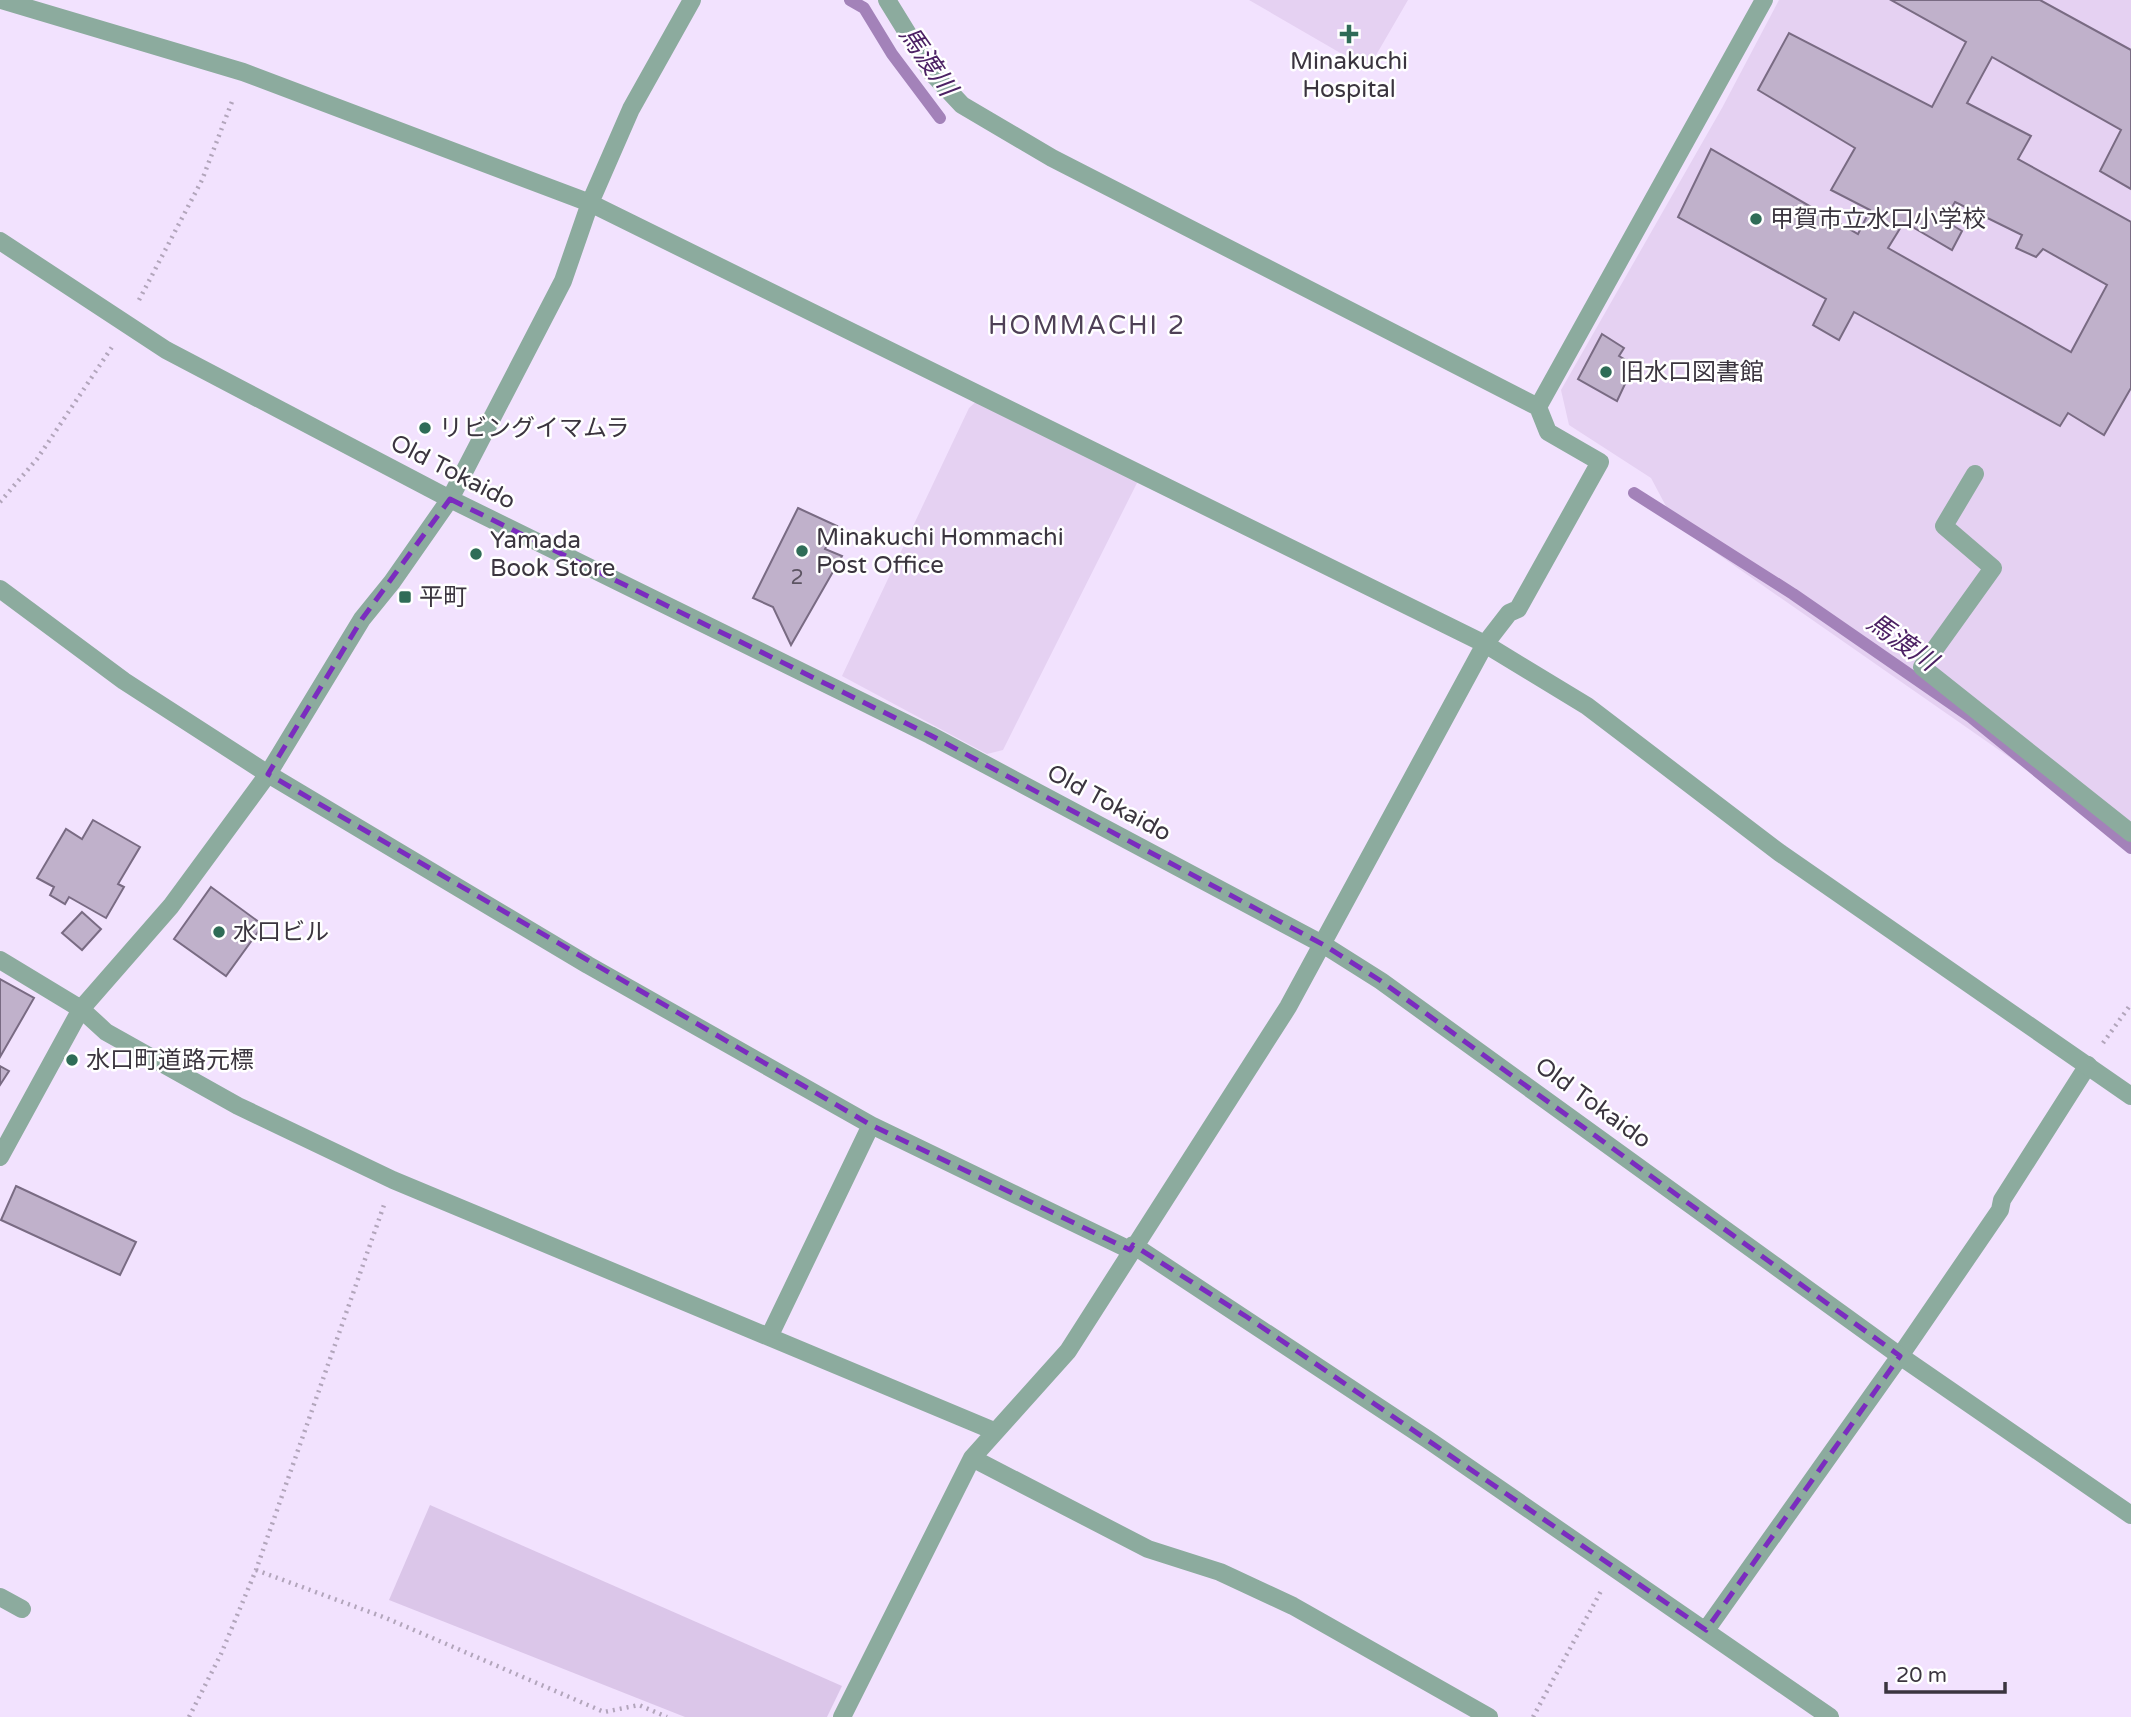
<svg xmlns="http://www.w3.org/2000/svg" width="2131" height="1717" font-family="'Varela Round','Noto Sans JP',sans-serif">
<rect width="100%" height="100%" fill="#f2e2fe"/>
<path fill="#e5d1f2" d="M1249,0H1408L1368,69Z
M1779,0H2131V842L1676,525L1651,478L1569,425L1561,390L1722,108Z
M979,399L1138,481L1003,750L987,754L842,676L969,408Z"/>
<path fill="#dbc6e9" d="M430,1505L842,1686L827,1717H685L389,1600Z"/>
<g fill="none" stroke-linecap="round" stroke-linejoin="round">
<path stroke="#a382b9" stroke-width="12" d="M850,0L864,8L892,54L940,118
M1634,493L1793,594L1971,717L2131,848"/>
</g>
<path fill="#c0b1cb" stroke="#796b83" stroke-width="2" fill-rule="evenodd" d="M1891,0H2040L2131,50V189L2100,171L2121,130L1992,57L1967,103L2031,136L2018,159L2131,222V388L2104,435L2068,413L2060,426L1854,312L1839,340L1813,325L1826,299L1678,217L1711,149L1858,234L1870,210L1831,190L1855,148L1758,90L1789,33L1932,107L1966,42ZM1955,202L2022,235L2016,248L2036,257L2043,249L2107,285L2071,352L1888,248L1904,222L1952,250L1962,231L1944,220Z
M1602,334L1624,348L1619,356L1634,365L1617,401L1578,379Z
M798,508L837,526L825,549L842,556L791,645L773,607L753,598Z
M93,820L140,847L118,884L124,887L106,918L69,897L65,904L50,895L54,887L37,878L66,829L82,839Z
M211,887L263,925L226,976L174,939Z
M82,912L101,929L82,950L62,933Z
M0,979L34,998L0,1057Z
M0,1066L9,1071L0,1085Z
M16,1186L136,1242L120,1275L1,1220Z"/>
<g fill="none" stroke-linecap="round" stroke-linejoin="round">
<path stroke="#b2a5bb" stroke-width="4.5" stroke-dasharray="2 5" stroke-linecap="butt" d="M139,300L202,180L233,99
M0,502L37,459L112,347
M2103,1043L2131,1004
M256,1570L386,1618L604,1712L639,1705L667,1717
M189,1717L221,1654L256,1570L384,1205
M1533,1717L1601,1591"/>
<path stroke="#8cab9e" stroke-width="18" d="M1975,474L1944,526L1993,568L1922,667L2131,833
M1900,1356L2000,1210L2002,1200L2088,1065"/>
<path stroke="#8cab9e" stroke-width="18" d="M1,0L243,72L590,203L1485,644L1587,706L1780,853L2131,1096
M887,0L932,73L962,105L1052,158L1538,407
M0,241L166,350L450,499L930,735L1324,945L1381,981L1900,1356L2131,1515
M0,589L124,681L268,774L588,965L871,1125L1130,1250
M0,960L81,1009L106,1032L238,1106L393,1180L994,1431
M0,1157L81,1009L171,906L268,774L362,619L392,582L450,499L563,281L590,203L631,109L692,0
M1133,1245L1427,1439L1830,1717
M769,1337L871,1125
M972,1458L1148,1549L1220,1572L1293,1606L1489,1717
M0,1597L22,1609
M1706,1630L1900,1356
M842,1717L972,1458L1068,1351L1288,1007L1485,644L1509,613L1518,609L1600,462L1548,432L1538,407L1764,0"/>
</g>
<path fill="none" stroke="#7b2cbf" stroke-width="5" stroke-dasharray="14 9" stroke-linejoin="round" d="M450,499L930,735L1324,945L1381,981L1900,1356L1706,1630L1247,1317L1133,1245L1130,1250L871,1125L268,774L362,619Z"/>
<g fill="#2f6c57" stroke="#fff" stroke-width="2.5">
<path d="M1345.5 23.5h7v7h7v7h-7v7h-7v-7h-7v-7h7z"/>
<circle cx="1756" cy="219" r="7"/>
<circle cx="1606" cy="372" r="7"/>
<circle cx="425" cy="428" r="7"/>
<circle cx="802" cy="551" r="7"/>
<circle cx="476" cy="554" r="7"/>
<rect x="398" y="590" width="14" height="14" rx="3.5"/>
<circle cx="219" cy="932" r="7"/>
<circle cx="72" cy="1060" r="7"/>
</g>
<g text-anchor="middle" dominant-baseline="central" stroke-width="5" stroke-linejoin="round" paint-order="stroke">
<g font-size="21" fill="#5c5462">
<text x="797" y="577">2</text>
</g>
<g font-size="24" fill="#3b353f" stroke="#fff" text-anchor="start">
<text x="1349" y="61" text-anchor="middle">Minakuchi<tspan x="1349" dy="28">Hospital</tspan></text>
<text x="1770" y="219">甲賀市立水口小学校</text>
<text x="1620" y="372">旧水口図書館</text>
<text x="439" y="428">リビングイマムラ</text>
<text x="816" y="537">Minakuchi Hommachi<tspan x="816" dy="28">Post Office</tspan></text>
<text x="490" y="540">Yamada<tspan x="490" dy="28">Book Store</tspan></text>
<text x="419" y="597">平町</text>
<text x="233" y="932">水口ビル</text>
<text x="86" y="1060">水口町道路元標</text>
</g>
<g font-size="24" fill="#3b353f" stroke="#fff">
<text transform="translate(453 472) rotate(27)">Old Tokaido</text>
<text transform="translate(1109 803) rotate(28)">Old Tokaido</text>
<text transform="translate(1593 1103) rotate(36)">Old Tokaido</text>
</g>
<g font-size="26" font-style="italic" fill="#4c2164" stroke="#fff">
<text transform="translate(928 61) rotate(55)">馬渡川</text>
<text transform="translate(1902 642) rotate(35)">馬渡川</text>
</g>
<g font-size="26" letter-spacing="2" fill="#4e4056" stroke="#fff">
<text x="1087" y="325">HOMMACHI 2</text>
</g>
</g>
<path d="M1886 1682v10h119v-10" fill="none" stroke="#3b353f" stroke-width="3.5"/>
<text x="1896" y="1682" font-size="21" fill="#3b353f" stroke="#ffffff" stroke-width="5" paint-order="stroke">20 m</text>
</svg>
